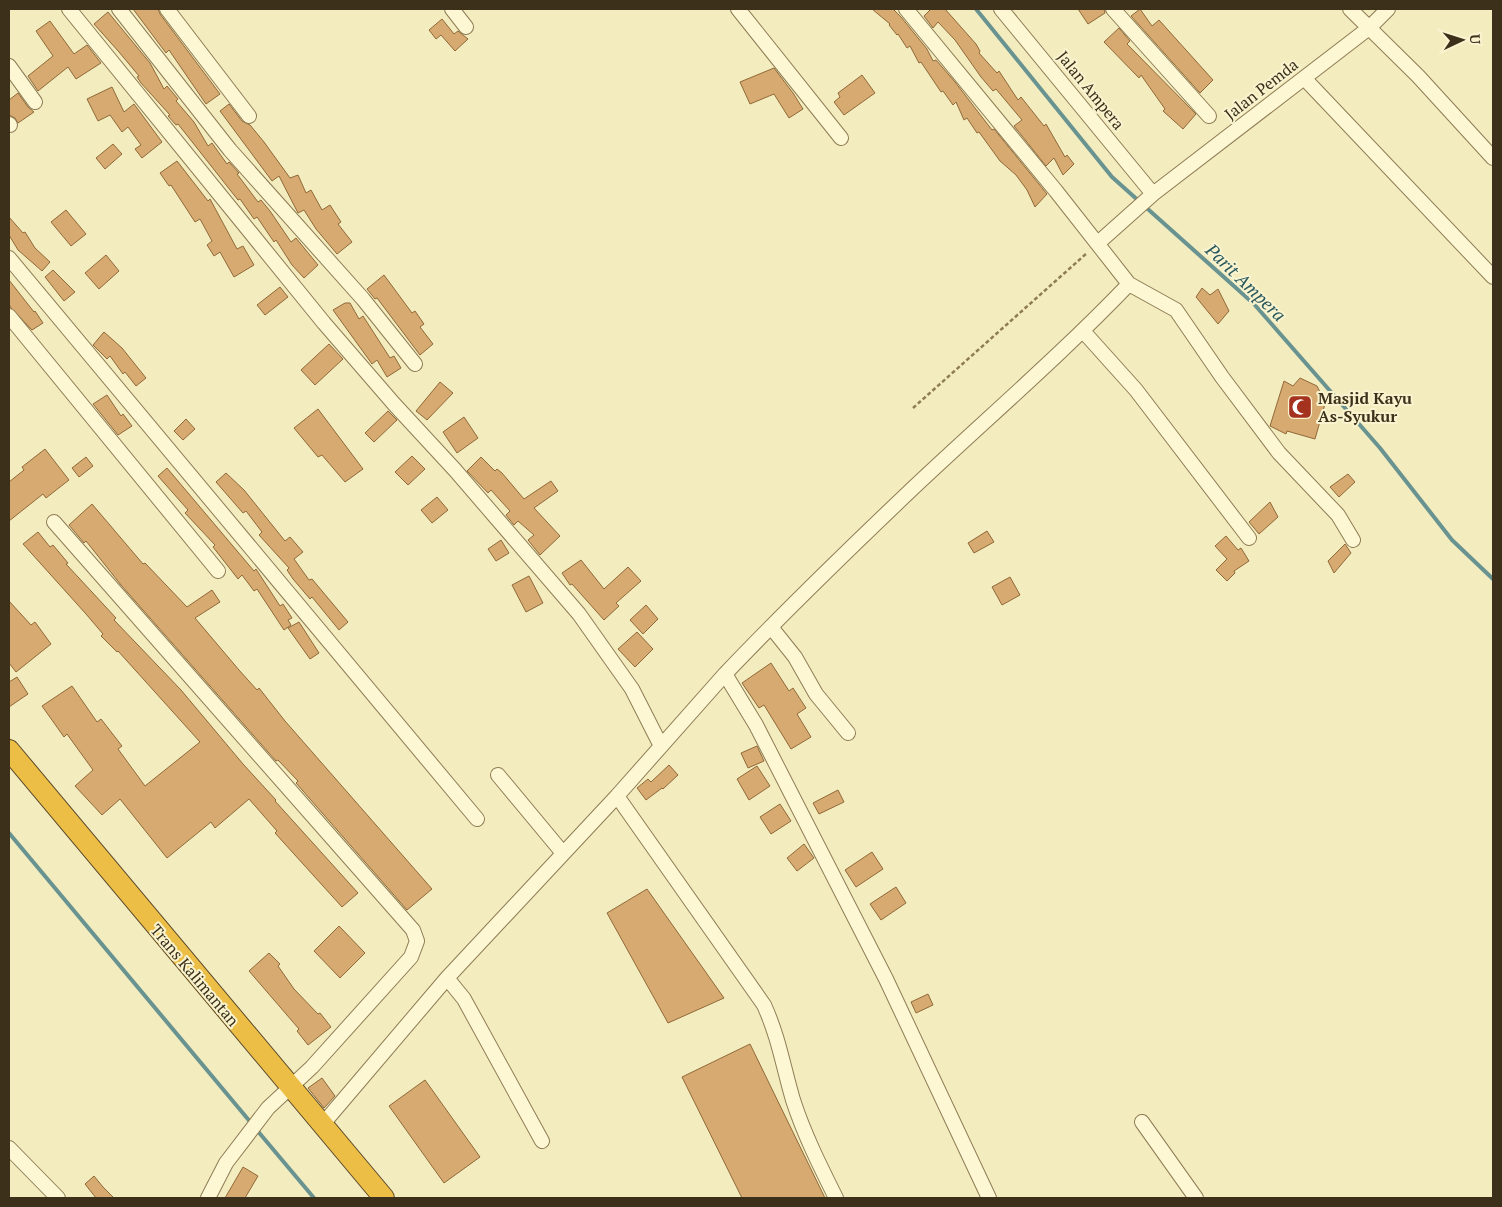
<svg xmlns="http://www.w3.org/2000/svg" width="1502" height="1207" font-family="'PT Serif',serif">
<rect width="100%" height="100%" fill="#f3ecbf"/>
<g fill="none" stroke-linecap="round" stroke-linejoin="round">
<path stroke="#689390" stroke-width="4" d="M976,9L1112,177L1254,304L1380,448L1452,540L1493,579
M9,833L252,1124
M256,1129L314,1198"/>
</g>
<path fill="#d6aa70" stroke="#906938" d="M133,9H158L160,14L220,94L206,104L169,50L166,53Z
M872,9H893L901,17L927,49L933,61L936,60L955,82L992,130L994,129L1047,194L1035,207L1027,190L1016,175L1000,161L979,132L977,133L967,118L964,120L956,102L953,105L943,91L941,92L921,62L919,63L910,46L907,48L898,34L897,35L889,25L890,24Z
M931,9H945L976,44L980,51L979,53L997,73L999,71L1018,100L1021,97L1044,126L1046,124L1065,157L1067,155L1074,164L1063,175L1054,158L1046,166L1014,126L1022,120L996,89L993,91L981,77L955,40L938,22L933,28L924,16Z
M1078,9H1104L1105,13L1088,24Z
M1140,9L1152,26L1159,20L1213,80L1200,93L1131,16Z
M108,12L150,63L164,89L167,86L178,99L176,101L194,122L208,146L212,143L227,164L229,162L239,173L237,174L258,202L261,200L270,211L291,242L296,238L318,265L304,278L292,265L276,240L274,242L257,217L254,219L240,199L238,200L178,124L176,125L168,116L170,115L141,83L137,77L139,76L119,52L94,24Z
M442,19L454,34L458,31L468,39L455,51L441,35L436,39L429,30Z
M50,21L74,54L87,45L101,63L76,79L68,67L38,91L28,76L53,56L36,31Z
M1119,28L1130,41L1127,44L1196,114L1183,129L1163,111L1165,109L1141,75L1139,78L1104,42Z
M774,68L793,93L803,109L789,118L774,94L750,104L740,82Z
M862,75L875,93L844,115L834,102L840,97L838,93Z
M112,87L124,112L134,104L162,142L142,158L135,149L141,145L128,127L122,132L110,115L98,121L87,99Z
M18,93L28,107L34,112L18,123L15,118L9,115V100Z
M229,104L242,121L250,125L264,142L290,178L298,175L306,193L311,190L322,210L330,205L341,222L338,224L352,242L337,254L316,229L304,210L298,213L279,176L272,181L220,111Z
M113,144L122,154L105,169L96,158Z
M177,161L208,201L210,199L237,249L243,246L254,265L234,277L220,252L214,256L207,245L212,241L200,219L195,222L171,185L169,186L160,173Z
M66,210L86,234L71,246L51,222Z
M9,217L23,233L25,232L35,248L50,262L42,271L18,250L9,235Z
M106,255L119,271L99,289L85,273Z
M53,270L75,292L64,301L45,277Z
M384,275L412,313L415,311L424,324L420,327L433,344L420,355L377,298L375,299L367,289Z
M9,280L34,312L35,311L43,323L32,330L11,308L9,304Z
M280,287L288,297L265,315L257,305Z
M1202,288L1210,295L1218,289L1229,311L1218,324L1196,297Z
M345,303H350L359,319L363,316L390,358L394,356L401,368L387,377L377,360L372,364L333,310Z
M104,332L122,348L146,378L136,386L125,372L123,374L110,356L107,359L93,345Z
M329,344L343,359L315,385L301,370Z
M1300,378L1317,386L1322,396L1327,397L1315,439L1287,431L1286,434L1270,426L1284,381L1293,386Z
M440,382L453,393L427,420L416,411Z
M107,395L121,416L123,414L132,426L118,435L93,404Z
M318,409L363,469L345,482L322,455L318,457L294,428Z
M388,411L397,420L374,442L365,433Z
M464,417L478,438L457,453L443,432Z
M186,419L195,429L183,440L174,431Z
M45,449L69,480L46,498L43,494L9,521V482L24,470L22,467Z
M412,456L425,469L408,485L395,472Z
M86,457L93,466L79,477L72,468Z
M481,457L495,471L497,469L502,473L524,499L551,481L558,491L534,508L560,536L540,555L528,540L534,535L518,521L514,525L506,515L510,511L491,490L488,493L467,471Z
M167,468L254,571L256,569L280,606L283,604L292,618L288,620L291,625L284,630L257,589L254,591L242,575L238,579L213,547L215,545L185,513L188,510L158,476Z
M226,473L244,490L285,541L290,537L303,552L294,559L309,580L312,579L348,622L339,630L312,597L310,599L293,579L287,570L289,568L259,535L262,532L246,511L243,513L216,482Z
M1348,474L1355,482L1339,497L1330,487Z
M437,497L448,510L432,523L421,510Z
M1270,502L1278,517L1259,534L1249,522Z
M92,504L143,564L145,563L187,607L212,590L220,602L195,618L239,670L257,690L259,688L285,721L432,889L407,910L296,783L298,781L278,760L276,761L121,585L86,541L84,543L69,525Z
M987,531L994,542L974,553L968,543Z
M38,532L50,547L53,545L68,563L66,564L116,618L114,620L181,690L243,764L276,800L275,801L358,893L342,907L275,833L277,831L249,799L215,828L211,822L167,858L120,799L102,815L75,786L93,770L67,734L64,737L42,706L72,686L97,722L101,719L122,746L118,749L145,786L200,742L118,651L117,652L101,636L103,634L86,614L23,544Z
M1226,536L1238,550L1241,548L1249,561L1234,571L1235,573L1227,581L1216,570L1227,559L1215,546Z
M501,540L509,553L496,561L488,549Z
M1345,544L1351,553L1334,573L1328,561Z
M581,560L604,589L628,567L641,581L616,603L619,606L604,620L572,584L570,585L562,573Z
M529,576L543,603L526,612L512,585Z
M1010,577L1020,595L1002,605L992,587Z
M9,601L31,625L35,622L51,644L16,672L9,663Z
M646,605L658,619L643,634L630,620Z
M299,622L319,653L310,659L288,628Z
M637,632L653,649L635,667L618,649Z
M771,663L789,691L793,688L806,708L797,714L811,737L791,749L764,705L759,708L742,683Z
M17,677L28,694L9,707V682Z
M757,746L764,761L748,768L741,753Z
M669,765L678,775L663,789L662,788L646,800L637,788L648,779L651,782Z
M757,766L770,786L749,800L737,779Z
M838,790L844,802L819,814L813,803Z
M780,804L791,821L771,834L760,817Z
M804,844L814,858L797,871L787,858Z
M872,852L883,869L856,887L845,870Z
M896,887L906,903L881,920L870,904Z
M647,889L724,998L668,1023L607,913Z
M339,926L365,953L340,978L314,951Z
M269,953L280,964L278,966L294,989L318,1014L320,1013L331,1027L308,1045L297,1031L299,1029L249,971Z
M928,994L933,1005L916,1013L911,1002Z
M750,1044L825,1198H742L682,1077Z
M322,1078L335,1096L324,1108L308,1088Z
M425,1080L480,1157L444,1183L389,1106Z
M243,1167L258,1176L245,1198H225Z
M94,1176L103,1187L114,1198H96L85,1184Z"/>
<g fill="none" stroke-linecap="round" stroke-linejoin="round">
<defs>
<path id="minor" d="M69,9L324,323L394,404L455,470L579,614L632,689L661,746
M119,9L230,150L363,299L415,364
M167,9L249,116
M452,9L466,27
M738,9L841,138
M1001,9L1153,194
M1113,9L1209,116
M1350,9L1418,76L1493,158
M9,66L35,102
M1304,78L1493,277
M9,124L10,125
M1098,243L1153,194L1369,28L1388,9
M9,258L477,819
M1129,284L1176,310L1222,377L1279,453L1338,515L1353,540
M9,316L218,571
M1083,331L1136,390L1249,538
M54,522L413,930L417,941L411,957L312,1067L268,1108L226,1163L208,1198
M771,627L795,657L816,694L848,733
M725,674C785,611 848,550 911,490C984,421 1060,356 1129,284L1056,191L906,9
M498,775L562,852
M617,796L764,1005C779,1038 783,1066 793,1100C804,1134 820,1166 836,1198
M447,978L464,999L542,1141
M1142,1122L1196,1198
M322,1125L447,978L617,796L725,674L756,725L886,979L989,1198
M9,1148L58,1198"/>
<path id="highway" d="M9,750L384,1198"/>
</defs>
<use href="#minor" stroke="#8e7c55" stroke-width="16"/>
<use href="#highway" stroke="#5b492a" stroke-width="22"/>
<path stroke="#8e7c55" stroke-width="2.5" stroke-dasharray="4 2.5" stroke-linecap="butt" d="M913,408L1087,253"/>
<use href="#minor" stroke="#fdf7d3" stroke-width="14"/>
<use href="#highway" stroke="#edbe45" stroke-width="20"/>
</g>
<defs>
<symbol id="mosque-square" viewBox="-11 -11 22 22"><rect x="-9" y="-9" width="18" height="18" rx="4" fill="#a4321e" stroke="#f9f4cf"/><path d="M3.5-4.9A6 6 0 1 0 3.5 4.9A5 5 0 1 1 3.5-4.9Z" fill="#fff"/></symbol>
</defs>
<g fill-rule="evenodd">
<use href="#mosque-square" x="1286" y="393" width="28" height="28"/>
</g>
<g text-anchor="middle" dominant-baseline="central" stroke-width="4" stroke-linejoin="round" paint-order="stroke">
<g font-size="16" fill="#3c301b" stroke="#f9f4cf">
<text transform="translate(1261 89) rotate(-38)">Jalan Pemda</text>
<text transform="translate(1091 90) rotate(51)">Jalan Ampera</text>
<text transform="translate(195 975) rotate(50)">Trans Kalimantan</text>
</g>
<g font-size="16" font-weight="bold" fill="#3c301b" stroke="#f9f4cf" text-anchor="start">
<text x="1318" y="398">Masjid Kayu<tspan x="1318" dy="18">As-Syukur</tspan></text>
</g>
<g font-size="18" font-style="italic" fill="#29585d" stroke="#f9f4cf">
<text transform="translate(1246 282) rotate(44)">Parit Ampera</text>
</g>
</g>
<rect width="1502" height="1207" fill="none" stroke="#3c301b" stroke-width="20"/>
<g transform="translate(1462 40) rotate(86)" stroke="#f9f4cf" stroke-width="4" paint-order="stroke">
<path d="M0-4L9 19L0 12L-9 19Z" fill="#3c301b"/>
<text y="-8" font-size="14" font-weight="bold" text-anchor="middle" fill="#3c301b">U</text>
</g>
</svg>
